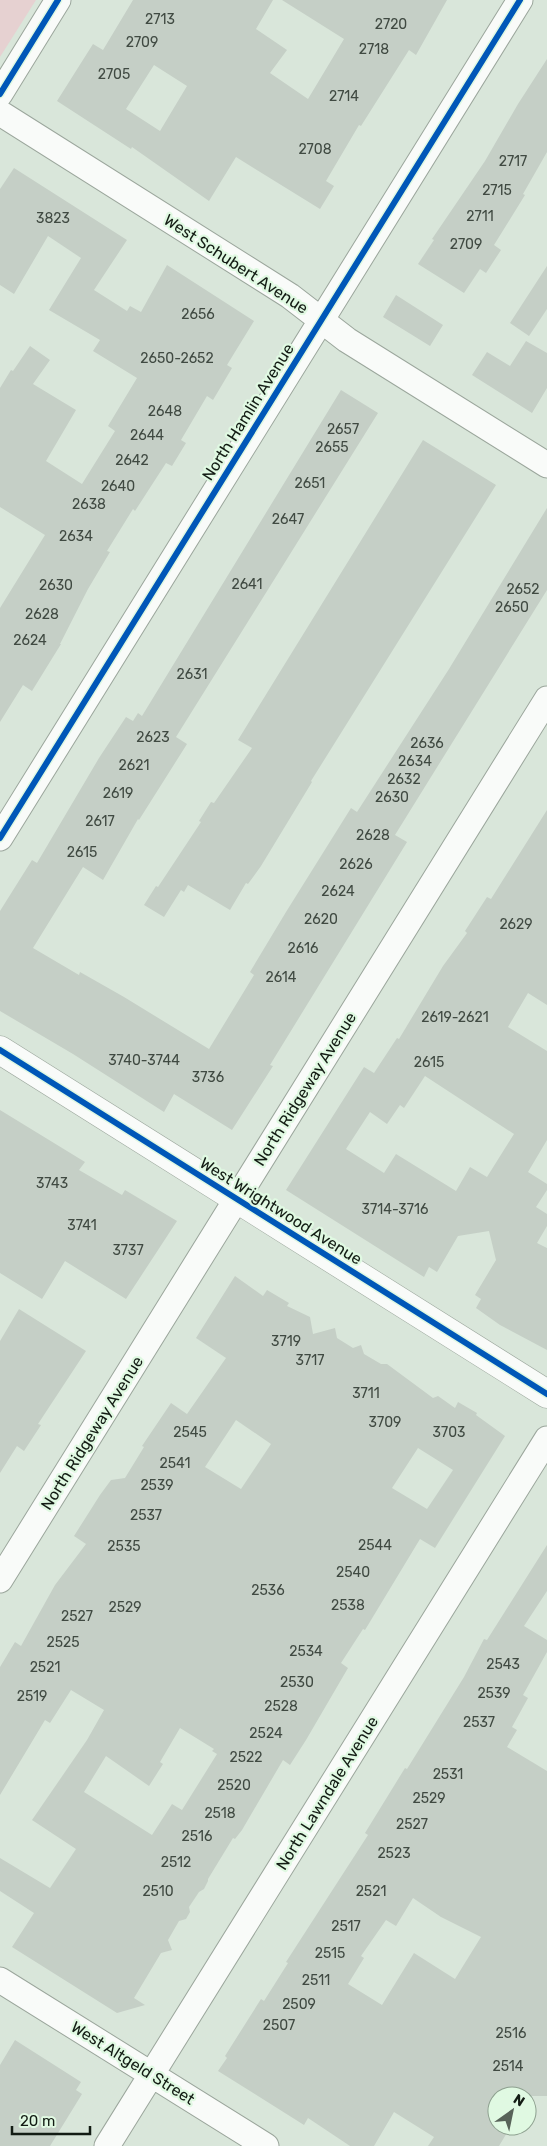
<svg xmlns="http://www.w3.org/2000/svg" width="547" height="2146" font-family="Rubik,sans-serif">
<rect width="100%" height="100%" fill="#d9e6da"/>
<path fill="#e6d1d1" d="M0,0H36L0,57Z"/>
<path fill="#c5cfc6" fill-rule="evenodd" d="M133,0H273L256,29L287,50L270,73L308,99L344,39L282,0H447L416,55L409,50L361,126L359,125L326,181L334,186L320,209L236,157L209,201L132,147L131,149L57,101L93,44L103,50ZM154,65L187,86L160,131L126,109Z
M547,59V152L523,194L525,195L494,245L501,250L486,273L480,269L464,293L418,264L434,240L432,239L485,161L518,104Z
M14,168L127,240L94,290L127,311L130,306L141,312L167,265L254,321L227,365L232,368L213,400L207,396L181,440L186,443L172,466L166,463L135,511L133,509L107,551L110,552L88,589L60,644H61L32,691L23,685L0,722V608L45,535L0,507V388L11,370L13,371L30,346L50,360L33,384L76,410L46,461L82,484L115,431L108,426L137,378L93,351L100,340L49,310L81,258L48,236L14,294L0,285V189Z
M547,266V309L529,336L510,323Z
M396,295L443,325L430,346L383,317Z
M526,341L547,353V388L532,413L472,375L487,352L510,366Z
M341,390L378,413L176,737L187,744L139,820L138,819L103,880L83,867L33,948L79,975L80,972L124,997L209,1049L254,975L250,972L286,912L351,808L357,812L449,669L547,508V590L395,835L407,842L270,1065L273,1066L232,1130L174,1094L164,1112L73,1054L0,1011V911L32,860L37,863L99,758L126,717L133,721L138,713L142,716Z
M423,440L496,485L311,781L312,782L261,866L248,884L246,883L230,910L188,885L184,892L181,890L164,917L144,905L156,886L158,887L201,822L199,821L211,802L214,803L252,748L238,740Z
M547,810V1005L528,993L508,1027L547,1051V1140L528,1172L547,1184V1190L536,1207L547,1214V1226L537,1243L547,1248V1350L500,1325L476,1308L481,1299L475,1295L496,1260L489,1231L458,1236L437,1272L429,1267L424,1277L286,1190L364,1067L374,1073L397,1038L399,1039L443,966L467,933L465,931L487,897L491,899ZM425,1076L514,1134L487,1177L470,1167L456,1191L396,1154L384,1173L346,1149L370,1112L387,1124L400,1105L404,1108Z
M0,1110L85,1162L79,1170L122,1195L125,1190L177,1221L126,1299L65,1261L42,1299L0,1273Z
M235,1276L263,1296L267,1290L289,1303L287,1306L310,1317L313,1334L335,1328L337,1338L353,1348L361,1345L364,1354L381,1364H387L433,1398L438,1396L455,1408L458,1402L477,1413L476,1415L505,1436L435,1548L420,1539L365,1630L363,1629L341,1663L348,1668L306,1740L290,1765L283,1760L242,1830L235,1839L233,1838L208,1879V1881L204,1889L199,1892L189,1907L190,1912L186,1919L179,1921L168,1940L172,1950L161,1953L134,1998L145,2005L117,2013L12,1947L34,1913L0,1891V1858L50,1888L76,1849L32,1820L87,1740L104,1710L71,1690L50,1723L45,1720L0,1795V1667L15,1642L21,1646L55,1585L86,1544L74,1536L100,1495L111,1480L125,1478L144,1447L142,1446L171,1403L187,1414L226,1358L196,1338ZM236,1420L271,1444L241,1489L205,1467ZM418,1448L453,1470L427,1509L392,1488ZM180,1728L214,1749L212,1751L217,1754L182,1810L172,1804L152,1835L84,1792L106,1756L149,1786L163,1764L160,1762Z
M19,1309L86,1351L38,1424L41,1425L24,1451L17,1446L0,1473V1341Z
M547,1545V1591L524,1626L547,1640V1652L523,1695L528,1698L512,1727L517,1730L507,1747L547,1771V2096H529L527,2100V2096H497V2126H511L499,2146H428L434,2137L394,2112L374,2146H350L308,2118L304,2125L218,2071L227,2058L225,2056L261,1999L264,2001L288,1963L286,1962L368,1835L365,1833L405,1768L407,1769L464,1677L484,1639L487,1640ZM413,1898L441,1917L481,1937L455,1979L414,1953L382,2005L348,1984L364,1958L361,1956L386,1920L396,1926Z
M15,2040L81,2082L76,2090L82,2094L50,2146H0V2065Z"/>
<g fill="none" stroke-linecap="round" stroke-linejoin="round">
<defs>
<path id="minor" d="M0,94L58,0
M0,113L290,296L347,340L547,465
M0,838L520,0
M0,1580L547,699
M0,1980L266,2146
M107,2146L547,1439"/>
<path id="tertiary" d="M0,1050L547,1394"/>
</defs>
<use href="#minor" stroke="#9ba69c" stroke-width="27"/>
<use href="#tertiary" stroke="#9ba69c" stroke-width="29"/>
<use href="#minor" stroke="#f9fbf9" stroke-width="25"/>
<use href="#tertiary" stroke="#f9fbf9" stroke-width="28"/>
<defs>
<path id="cycleway" d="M0,94L58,0
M0,838L520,0
M0,1050L547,1394"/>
</defs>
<use href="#cycleway" stroke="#e0f9e2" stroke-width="9"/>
<use href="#cycleway" stroke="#0057b8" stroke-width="6"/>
</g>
<g text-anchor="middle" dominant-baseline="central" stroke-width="4.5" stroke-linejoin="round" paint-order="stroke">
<g font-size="14" fill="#404a42">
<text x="160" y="19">2713</text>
<text x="391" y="24">2720</text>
<text x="142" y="42">2709</text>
<text x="374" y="49">2718</text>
<text x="114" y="74">2705</text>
<text x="344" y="96">2714</text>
<text x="315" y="149">2708</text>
<text x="513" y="161">2717</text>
<text x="497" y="190">2715</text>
<text x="480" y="216">2711</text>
<text x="53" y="218">3823</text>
<text x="466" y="244">2709</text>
<text x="198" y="314">2656</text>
<text x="177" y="358">2650-2652</text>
<text x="165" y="411">2648</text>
<text x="343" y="429">2657</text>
<text x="147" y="435">2644</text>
<text x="332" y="447">2655</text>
<text x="132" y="460">2642</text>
<text x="310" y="483">2651</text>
<text x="118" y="486">2640</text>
<text x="89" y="504">2638</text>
<text x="288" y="519">2647</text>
<text x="76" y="536">2634</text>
<text x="247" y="584">2641</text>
<text x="56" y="585">2630</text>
<text x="523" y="589">2652</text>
<text x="512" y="607">2650</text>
<text x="42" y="614">2628</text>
<text x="30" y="640">2624</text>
<text x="192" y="674">2631</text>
<text x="153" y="737">2623</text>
<text x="427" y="743">2636</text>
<text x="415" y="761">2634</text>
<text x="134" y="765">2621</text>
<text x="404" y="779">2632</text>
<text x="118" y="793">2619</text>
<text x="392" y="797">2630</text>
<text x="100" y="821">2617</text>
<text x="373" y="835">2628</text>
<text x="82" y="852">2615</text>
<text x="356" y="864">2626</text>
<text x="338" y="891">2624</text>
<text x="321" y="919">2620</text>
<text x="516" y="924">2629</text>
<text x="303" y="948">2616</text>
<text x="281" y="977">2614</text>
<text x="455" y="1017">2619-2621</text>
<text x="144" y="1060">3740-3744</text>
<text x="429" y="1062">2615</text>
<text x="208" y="1077">3736</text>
<text x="52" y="1183">3743</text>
<text x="395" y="1209">3714-3716</text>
<text x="82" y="1225">3741</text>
<text x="128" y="1250">3737</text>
<text x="286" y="1341">3719</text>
<text x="310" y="1360">3717</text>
<text x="366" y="1393">3711</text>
<text x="385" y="1422">3709</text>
<text x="190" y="1432">2545</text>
<text x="449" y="1432">3703</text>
<text x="175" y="1463">2541</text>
<text x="157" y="1485">2539</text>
<text x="146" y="1515">2537</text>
<text x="375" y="1545">2544</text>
<text x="124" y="1546">2535</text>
<text x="353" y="1572">2540</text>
<text x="268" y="1590">2536</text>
<text x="348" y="1605">2538</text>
<text x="125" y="1607">2529</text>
<text x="77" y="1616">2527</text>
<text x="63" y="1642">2525</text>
<text x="306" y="1651">2534</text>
<text x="503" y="1664">2543</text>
<text x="45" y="1667">2521</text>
<text x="297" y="1682">2530</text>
<text x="494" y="1693">2539</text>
<text x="32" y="1696">2519</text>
<text x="281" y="1706">2528</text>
<text x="479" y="1722">2537</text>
<text x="266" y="1733">2524</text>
<text x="246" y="1757">2522</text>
<text x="448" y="1774">2531</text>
<text x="234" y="1785">2520</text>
<text x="429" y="1798">2529</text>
<text x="220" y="1813">2518</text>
<text x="412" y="1824">2527</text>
<text x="197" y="1836">2516</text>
<text x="394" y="1853">2523</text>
<text x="176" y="1862">2512</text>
<text x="158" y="1891">2510</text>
<text x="371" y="1891">2521</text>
<text x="346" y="1926">2517</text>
<text x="330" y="1953">2515</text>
<text x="316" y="1980">2511</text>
<text x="299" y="2004">2509</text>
<text x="279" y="2025">2507</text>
<text x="511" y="2033">2516</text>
<text x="508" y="2066">2514</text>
</g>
<g font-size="16" fill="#131c14" stroke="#e0f9e2">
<text transform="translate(236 264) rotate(33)">West Schubert Avenue</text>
<text transform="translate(248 412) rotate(-58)">North Hamlin Avenue</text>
<text transform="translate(305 1089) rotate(-58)">North Ridgeway Avenue</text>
<text transform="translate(281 1211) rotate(32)">West Wrightwood Avenue</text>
<text transform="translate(92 1433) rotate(-58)">North Ridgeway Avenue</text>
<text transform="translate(327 1793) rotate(-58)">North Lawndale Avenue</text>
<text transform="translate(133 2063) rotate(32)">West Altgeld Street</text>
</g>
</g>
<g transform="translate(512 2111) rotate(33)"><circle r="24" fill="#e0f9e2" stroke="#8ea190"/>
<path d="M0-4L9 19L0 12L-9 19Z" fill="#586359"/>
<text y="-8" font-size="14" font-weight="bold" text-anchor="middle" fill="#131c14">N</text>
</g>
<path d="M12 2126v8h78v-8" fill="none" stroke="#131c14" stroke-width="2.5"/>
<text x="20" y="2126" font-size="15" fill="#131c14" stroke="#e0f9e2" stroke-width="4" paint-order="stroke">20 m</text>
</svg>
